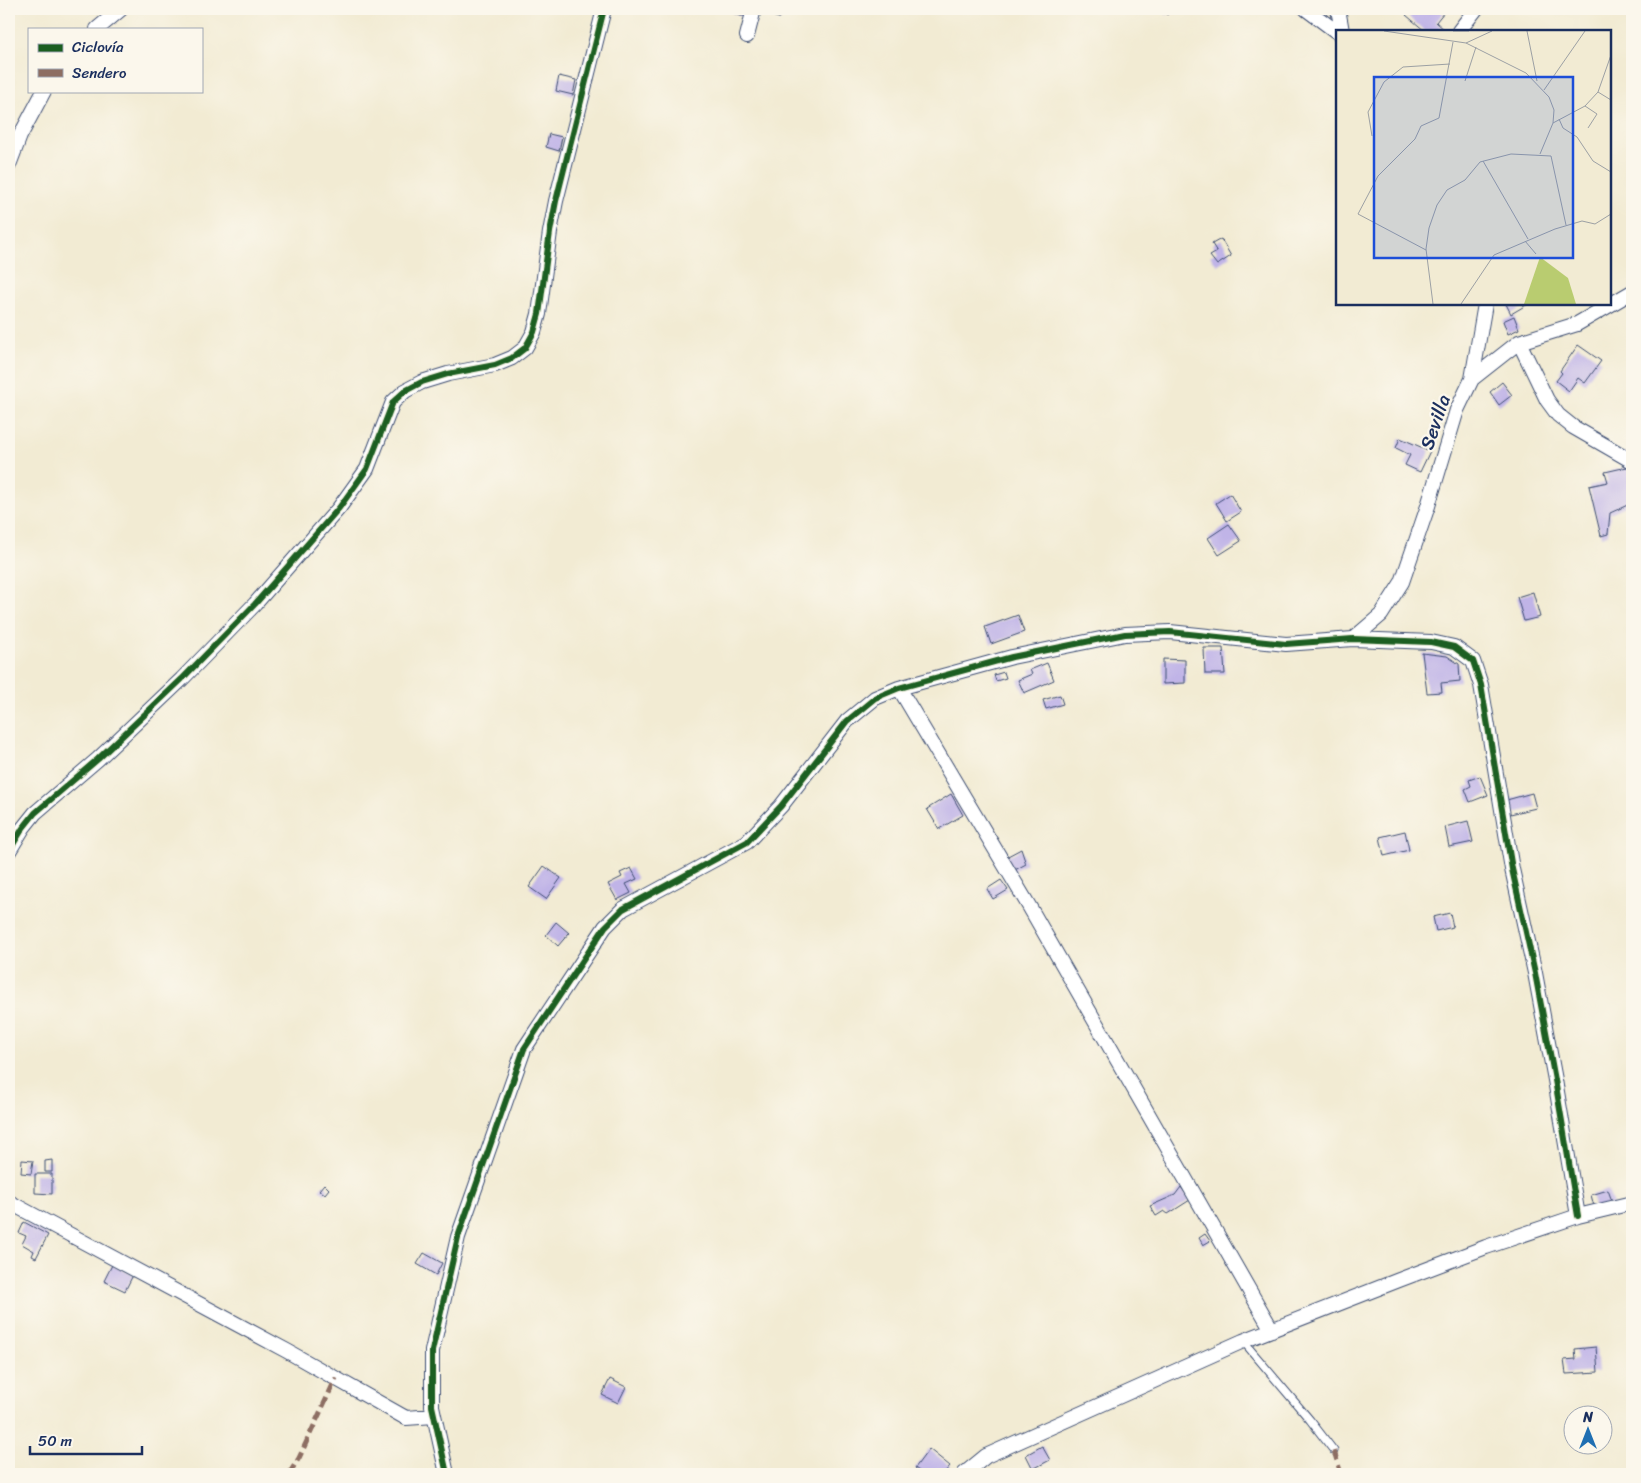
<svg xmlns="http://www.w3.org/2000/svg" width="1641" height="1483" font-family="Sriracha,sans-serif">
<rect width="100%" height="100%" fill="#fbf7ec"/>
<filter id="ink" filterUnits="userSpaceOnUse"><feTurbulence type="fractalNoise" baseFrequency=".02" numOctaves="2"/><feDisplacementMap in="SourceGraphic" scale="10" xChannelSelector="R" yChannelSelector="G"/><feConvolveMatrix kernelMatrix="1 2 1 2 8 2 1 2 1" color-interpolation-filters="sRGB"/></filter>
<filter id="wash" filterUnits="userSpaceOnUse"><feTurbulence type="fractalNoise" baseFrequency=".0096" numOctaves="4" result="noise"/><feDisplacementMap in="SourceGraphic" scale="20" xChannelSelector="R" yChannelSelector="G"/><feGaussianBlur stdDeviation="1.12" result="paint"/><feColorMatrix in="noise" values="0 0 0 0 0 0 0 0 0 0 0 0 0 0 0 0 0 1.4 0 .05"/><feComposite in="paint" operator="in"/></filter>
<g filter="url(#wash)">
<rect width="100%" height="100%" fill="#f2ebd3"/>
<g id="blocks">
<path fill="#c0b4e7" d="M735,9H753L751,15L741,16L733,13Z
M774,9H782L779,18L772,16Z
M787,9H803L802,14Z
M1161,9H1173L1167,15Z
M1412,9H1440L1444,12L1436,22L1446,31H1425L1406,15Z
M559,76L576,80L573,95L556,91Z
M549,134L562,137L559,151L546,147Z
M1221,239L1231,256L1217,265L1210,256L1217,252L1212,244Z
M1506,304H1528L1511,314Z
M1514,316L1519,329L1508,334L1503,321Z
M1578,345L1601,361L1585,383L1578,378L1569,391L1556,381L1562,373L1560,371Z
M1502,382L1512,395L1499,405L1490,392Z
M1400,438L1430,451L1420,472L1405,465L1410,455L1396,448Z
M1627,467L1632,472V503L1610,513L1608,534L1601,536L1589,486L1608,482L1605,472Z
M1230,494L1241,512L1227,521L1216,503Z
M1229,524L1241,541L1219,555L1208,538Z
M1533,592L1540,617L1524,621L1517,597Z
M1018,615L1024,632L991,644L985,627Z
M1204,648H1223L1225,674H1205Z
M1422,653L1447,656L1459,664L1460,681L1441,683L1442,692L1427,693Z
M1163,659L1185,660V683L1163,684Z
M1047,663L1054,680L1024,693L1018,680L1032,674L1030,670Z
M1004,672L1006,678L996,681L994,675Z
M1060,695L1063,704L1046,709L1043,700Z
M1480,776L1488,795L1470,802L1465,789L1471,786L1469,780Z
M1532,793L1536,808L1506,815L1503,801Z
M951,794L963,815L939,829L927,809Z
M1468,821L1473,842L1449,847L1445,827Z
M1405,831L1409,850L1384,856L1380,837Z
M1021,849L1026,864L1011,872L1006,857Z
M544,866L561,878L546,899L529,887Z
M631,868L637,879L626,884L631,893L617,900L608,884L622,877L620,873Z
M1001,880L1008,890L993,899L987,889Z
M1450,913L1453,927L1436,931L1433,917Z
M556,922L569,933L558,946L546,935Z
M22,1160L33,1161L31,1174L21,1173Z
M52,1160V1172H45V1161Z
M35,1174H52V1194L35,1193Z
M324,1184L329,1189L325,1194L319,1190Z
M1181,1187L1190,1200L1168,1214L1164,1211L1156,1216L1150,1206L1175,1195Z
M1608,1190L1613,1204L1595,1210L1591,1195Z
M24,1222L48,1235L36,1258L32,1256L34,1251L22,1244L26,1236L19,1233Z
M1205,1234L1210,1241L1203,1245L1199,1238Z
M424,1253L442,1263L436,1275L417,1264Z
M112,1265L133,1275L125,1291L104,1281Z
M1596,1347L1598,1372L1566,1374L1564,1360L1576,1359L1575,1349Z
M610,1379L626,1387L618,1403L602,1395Z
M1042,1446L1050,1460L1033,1469L1026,1455Z
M929,1449L950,1466L943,1474L938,1473L937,1474H923L915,1468Z"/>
</g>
</g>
<g filter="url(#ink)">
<use href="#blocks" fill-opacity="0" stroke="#3b4b70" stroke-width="1"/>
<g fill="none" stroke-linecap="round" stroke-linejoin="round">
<defs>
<path id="lane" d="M1243,1341L1310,1420L1334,1451"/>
<path id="street" d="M1306,9L1337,32
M1338,9L1342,31
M97,29L121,9
M1459,31L1476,9
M747,36L754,9
M9,165L20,136L44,91
M1519,342L1547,400L1558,415L1573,427L1632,461
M1472,379L1485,304
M1353,639L1381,615L1402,582L1428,506L1457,410L1472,379L1519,342L1577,324L1632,292
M899,688L1029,906L1272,1330
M9,851L23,828L35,813L98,759L182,679L255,604L339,508L367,469L393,402L405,391L422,382L448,374L495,365L512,358L525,348L534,332L539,314L550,232L556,201L604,9
M9,1202L287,1351L406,1418L434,1416
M447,1474L432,1406V1351L458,1237L524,1049L605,927L623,909L747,842L781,806L847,721L875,698L899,688L1012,657L1125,634L1170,632L1286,644L1353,639L1431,642L1454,647L1473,661L1481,685L1512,869L1535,973L1555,1080L1578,1216
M964,1474L986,1456L1243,1341L1399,1280L1486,1247L1578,1216L1632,1203"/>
</defs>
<use href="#lane" stroke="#3b4b70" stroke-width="9"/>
<use href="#street" stroke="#3b4b70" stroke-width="16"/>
<use href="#lane" stroke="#fff" stroke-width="7"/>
<use href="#street" stroke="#fff" stroke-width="14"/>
<path stroke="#8d6e63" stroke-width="5" stroke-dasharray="10 5" stroke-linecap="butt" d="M1334,1451L1341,1474
M289,1474L299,1458L336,1378"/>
<defs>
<path id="cycleway" d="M9,851L23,828L35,813L98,759L182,679L255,604L339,508L367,469L393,402L405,391L422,382L448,374L495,365L512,358L525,348L534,332L539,314L550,232L556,201L604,9
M447,1474L432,1406V1351L458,1237L524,1049L605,927L623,909L747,842L781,806L847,721L875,698L899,688L1012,657L1125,634L1170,632L1286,644L1353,639L1431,642L1454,647L1473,661L1481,685L1512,869L1535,973L1555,1080L1578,1216"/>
</defs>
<use href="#cycleway" stroke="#fbf7ec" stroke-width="9"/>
<use href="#cycleway" stroke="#1b5e20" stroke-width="6"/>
</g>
</g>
<g text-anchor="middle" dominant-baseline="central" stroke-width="4.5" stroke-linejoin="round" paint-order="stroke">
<g font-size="19" fill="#1b2f5e" stroke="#fbf7ec">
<text transform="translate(1435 422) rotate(-71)">Sevilla</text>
</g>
</g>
<g transform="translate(1336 30)">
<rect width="275" height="275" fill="#f2ebd3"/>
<path d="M204,227L232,248L240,274H188Z" fill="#b9cc70"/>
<path fill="none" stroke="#9ca0a4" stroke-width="1" d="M48,1L130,13L190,43L213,67L218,80L217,93M117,1H133M191,1L201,51M130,13L156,1M129,51L140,17M208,60L249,1M262,62L275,70M249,76L261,84L252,98M223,89L227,98L241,107L257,131L275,142M36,106L32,82L48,52L67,37L114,34M204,124L217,93L249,76L262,62L275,25M147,131L192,209M189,211L200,224M90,220L22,184L42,146L79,109L85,96L103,88L117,12M97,274L90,219L93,198L101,175L111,160L129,150L144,132L175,124L215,126L230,195M125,274L158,225L219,199L246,191L259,194L275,184"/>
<path fill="#1d4ed8" fill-opacity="0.15" stroke="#1d4ed8" stroke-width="2.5" d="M38,47H237V228H38Z"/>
<rect width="275" height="275" fill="none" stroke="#1b2f5e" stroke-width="2.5"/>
</g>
<rect width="1641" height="1483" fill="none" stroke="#fbf7ec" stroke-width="30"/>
<rect x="28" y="28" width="175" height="65" fill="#fbf7ec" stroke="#a1a7b3"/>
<rect x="38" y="44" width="25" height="8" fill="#1b5e20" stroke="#a1a7b3"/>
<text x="72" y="52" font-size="15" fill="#1b2f5e">Ciclovía</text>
<rect x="38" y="69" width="25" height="8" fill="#8d6e63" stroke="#a1a7b3"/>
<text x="72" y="78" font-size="15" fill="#1b2f5e">Sendero</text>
<g transform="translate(1588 1430)"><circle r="24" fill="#fbf7ec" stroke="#a1a7b3"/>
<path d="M0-4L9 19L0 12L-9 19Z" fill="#1f6fb2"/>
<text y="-8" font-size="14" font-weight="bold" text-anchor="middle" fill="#1b2f5e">N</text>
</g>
<path d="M30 1446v8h112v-8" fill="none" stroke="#1b2f5e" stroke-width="2.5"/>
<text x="38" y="1446" font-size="15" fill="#1b2f5e" stroke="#fbf7ec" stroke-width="4" paint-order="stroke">50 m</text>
</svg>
